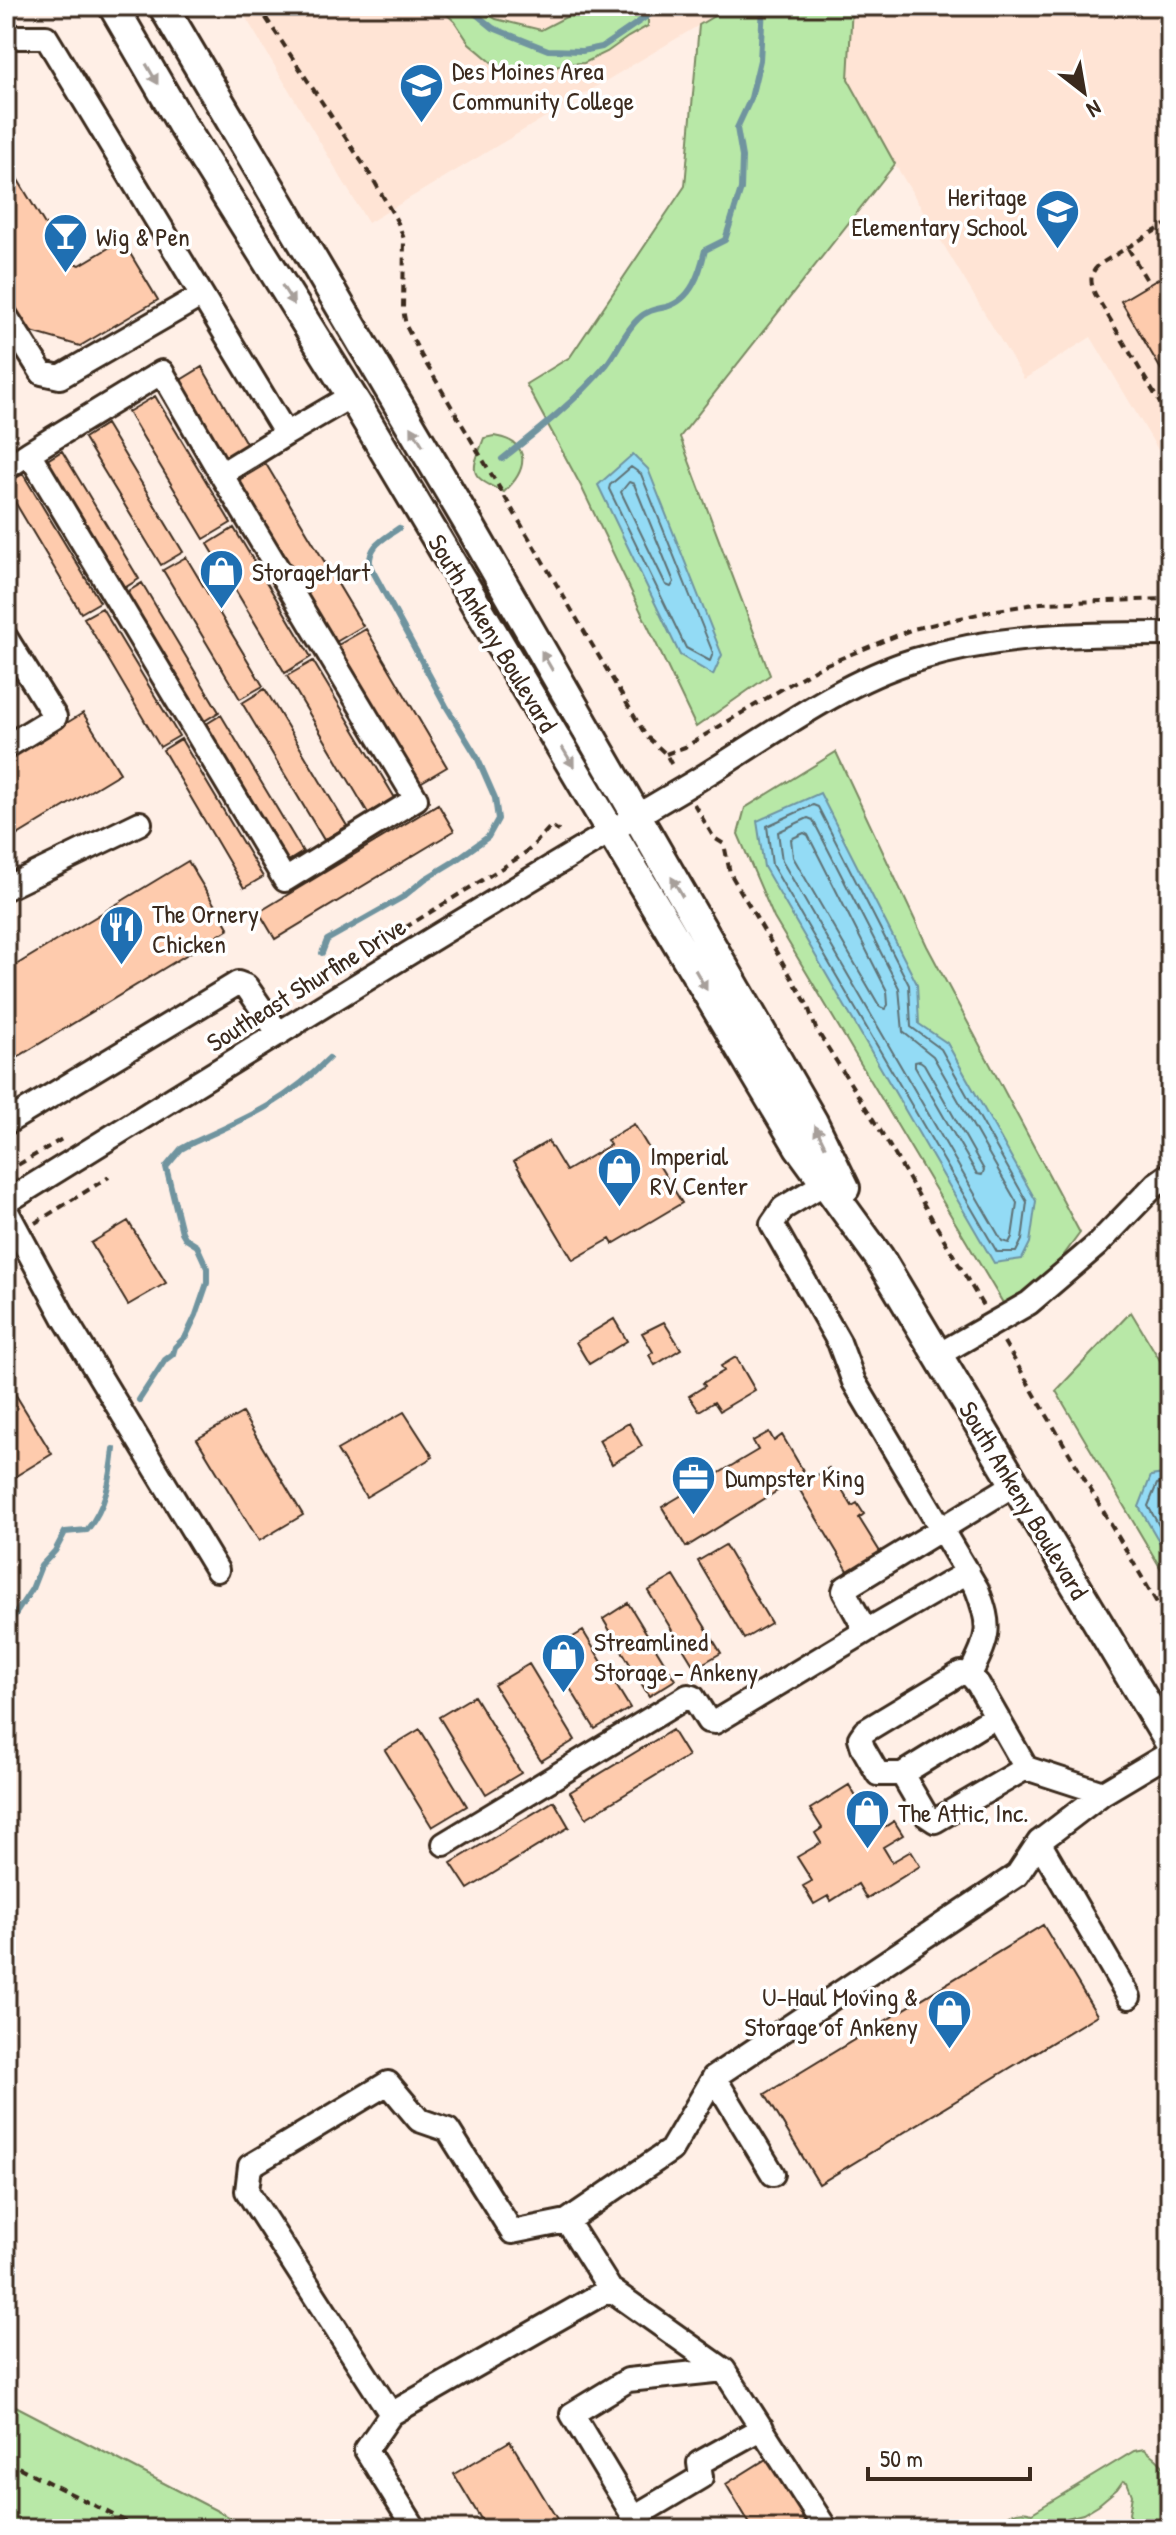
<svg xmlns="http://www.w3.org/2000/svg" width="1176" height="2535" font-family="'Patrick Hand',sans-serif">
<rect width="100%" height="100%" fill="#ffefe6"/>
<filter id="ink" filterUnits="userSpaceOnUse"><feTurbulence type="fractalNoise" baseFrequency=".0125" numOctaves="2"/><feDisplacementMap in="SourceGraphic" scale="16" xChannelSelector="R" yChannelSelector="G"/><feConvolveMatrix kernelMatrix="1 2 1 2 8 2 1 2 1" color-interpolation-filters="sRGB"/></filter>
<g filter="url(#ink)">
<path fill="#ffe4d5" d="M239,6H731L368,223Z
M852,6H1170V470L1091,337L1024,379L895,164L848,79Z"/>
<path fill="#b8e8a7" stroke="#7a8962" stroke-width="2" d="M438,6H474L496,19L541,30L587,6H648V26L628,37L607,52L584,63L563,64L545,72L509,77L469,43L455,22Z
M731,6H852L848,79L895,164L680,437L770,675L696,727L581,486L526,384L570,357L685,186L699,25Z
M494,436C532,442 528,470 504,492C467,475 471,473 484,438Z
M836,752L927,946L1080,1233L1041,1286L1006,1308L774,918L738,834L745,808Z
M1131,1312L1170,1377V1584L1056,1391Z
M6,2401L252,2529H6Z
M1144,2449C1153,2456 1166,2466 1170,2478C1174,2491 1161,2497 1170,2509V2529H1139L1129,2514L1132,2495L1127,2482L1123,2481L1117,2489L1098,2505L1083,2514L1067,2518L1052,2529H997C1004,2515 1017,2508 1032,2513L1134,2451Z"/>
<path fill="#93dbf5" stroke="#70949f" stroke-width="2" d="M633,454L648,469L722,655L713,675L680,655L598,485Z
M820,793L917,984L919,1024L947,1043L1036,1201L1030,1243L1022,1259L994,1263L764,867L757,821Z
M1170,1473V1560L1139,1507L1151,1476Z"/>
<g fill="none" stroke-linecap="round" stroke-linejoin="round">
<path stroke="#5e7174" stroke-width="2" d="M631,467L641,474L713,653L710,661L686,648L609,489L610,485Z
M629,482L634,484L674,582L671,587L666,585L621,492Z
M813,805L818,807L909,985L911,1027L941,1049L1027,1202L1022,1240L1016,1252H997L772,865L767,826Z
M808,818L813,820L899,988L903,1032L933,1056L1017,1203L1012,1237L1009,1243L1002,1241L782,861L778,832Z
M804,833L808,835L887,991L888,1005L885,1009L880,1007L793,857L791,839Z
M920,1061L924,1064L984,1170L982,1175L977,1174L915,1067V1062Z
M1170,1481L1157,1484L1148,1506L1170,1545"/>
<path stroke="#70949f" stroke-width="6" d="M466,6L493,28L548,50L582,51L602,47L662,6
M502,459C539,430 577,400 607,364C618,350 625,331 638,319C646,311 655,309 666,307C692,300 700,272 705,250L725,240L741,189L742,157L737,128L751,98L760,60L763,6
M322,953L327,940L403,897L425,879L453,862L488,837L498,819L495,798L477,757L446,706L370,566C368,545 384,539 399,528
M139,1400L165,1360L173,1354L175,1347L186,1336L196,1315L207,1283V1268L197,1246L186,1239L182,1232L166,1167L181,1149L192,1143C247,1118 286,1102 329,1058
M6,1634L10,1622L32,1589L41,1566L55,1551L65,1532L87,1530C106,1507 111,1478 114,1449"/>
</g>
<path fill="#fecbad" stroke="#3b2a1e" stroke-width="2" d="M6,160L67,261L80,265L122,240L158,300L80,346L28,331L6,295Z
M1170,272V376L1166,378L1121,301Z
M202,367L247,445L225,458L179,381Z
M155,396L231,523L204,539L128,412Z
M106,424L183,552L161,565L84,438Z
M62,451L139,579L121,590L44,462Z
M266,464L363,626L336,642L239,480Z
M23,474L100,602L81,613L6,487V484Z
M234,528L311,657L285,673L208,544Z
M186,557L263,686L240,699L163,570Z
M142,583L219,712L201,723L124,594Z
M102,608L179,736L160,747L84,618Z
M366,629L447,767L420,783L338,645Z
M313,661L395,798L368,813L287,676Z
M265,689L347,826L324,840L242,703Z
M83,713L120,773L6,842V760Z
M221,715L303,852L285,863L203,726Z
M181,739L263,877L244,888L163,750Z
M438,804L454,831L275,939L259,912Z
M188,861L229,929L6,1064V971Z
M634,1124L682,1203L613,1244L610,1239L573,1260L514,1161L548,1141L566,1171L610,1145L607,1140Z
M128,1221L166,1283L128,1305L91,1243Z
M614,1319L627,1341L589,1364L576,1342Z
M664,1322L681,1349L655,1365L649,1355L653,1352L642,1333Z
M736,1357L755,1390L720,1411L714,1402L699,1411L689,1396L705,1386L703,1383L724,1371L721,1366Z
M6,1379L52,1454L6,1482Z
M404,1412L433,1457L366,1497L337,1450Z
M242,1413L303,1515L259,1541L197,1439Z
M629,1423L642,1446L612,1464L599,1440Z
M769,1432L774,1441L782,1435L805,1474L686,1547L662,1507L758,1450L753,1441Z
M829,1468L852,1506L857,1503L864,1514L859,1518L882,1555L850,1574L798,1487Z
M725,1545L771,1623L744,1639L698,1561Z
M674,1576L721,1653L695,1668L648,1591Z
M628,1603L675,1680L649,1696L603,1619Z
M583,1631L630,1708L595,1729L548,1652Z
M529,1664L575,1740L541,1761L494,1685Z
M474,1696L521,1773L486,1794L439,1717Z
M420,1729L467,1806L432,1827L385,1750Z
M672,1730L688,1756L586,1818L570,1792Z
M849,1785L877,1832L894,1821L903,1835L883,1847L892,1862L911,1851L920,1866L867,1899L858,1884L831,1901L828,1896L814,1904L803,1886L812,1881L797,1857L821,1843L815,1833L822,1828L810,1809Z
M554,1801L569,1827L468,1889L451,1863Z
M1043,1925L1097,2015L819,2184L765,2094Z
M510,2441L563,2529H487L454,2474Z
M771,2456L806,2513L802,2517L809,2529H753L726,2484Z"/>
<g fill="none" stroke-linecap="round" stroke-linejoin="round">
<defs>
<path id="minor" d="M6,39L11,37H46L286,434L351,396
M6,316L42,373L60,377L202,295
M6,468L29,453
M221,474L416,799L285,880L29,453L162,372L221,474L286,434
M6,638L55,717L6,747
M6,888L140,823
M6,1123L238,983L246,986L279,1034
M825,1183L783,1208L772,1224L839,1342L854,1382L977,1589C993,1630 988,1637 970,1675
M6,1202C231,1063 456,922 684,788C757,746 833,685 915,660C1000,634 1082,634 1170,634
M6,1210L65,1319L217,1570
M938,1355L1029,1303L1097,1245L1156,1184L1170,1174
M968,1572L866,1631L844,1591L845,1588L1015,1484
M1026,1768L935,1821L926,1815L902,1774H878L863,1748L860,1738L865,1731L961,1673L970,1675L978,1684L1026,1768L1103,1793L1170,1753
M902,1774L996,1716
M1103,1793L1039,1842L1129,1997
M444,1844L688,1696L693,1697L708,1721L715,1722L866,1631
M773,2174L714,2077L1017,1875L1039,1842
M567,2221L610,2289L391,2414L247,2191L250,2166L388,2083L419,2120L448,2130L512,2232L567,2221L671,2150L714,2077
M610,2289L724,2370L826,2529
M724,2370L628,2380L572,2414L634,2517L701,2477L699,2463L762,2428
M391,2414L366,2450L415,2529"/>
<path id="major" d="M113,6L181,123L359,408L799,1147L879,1257L1170,1743
M163,6L467,521L813,1122L845,1188"/>
</defs>
<use href="#minor" stroke="#3b2a1e" stroke-width="28"/>
<use href="#major" stroke="#3b2a1e" stroke-width="34"/>
<path stroke="#3b2a1e" stroke-width="4" stroke-dasharray="8 6" stroke-linecap="butt" d="M258,6L373,179L398,223L404,239L403,309L406,326L421,355L646,736L666,754L674,769
M1170,222L1100,264C1089,273 1090,282 1095,294L1170,420
M1128,248L1149,284
M1159,402L1170,395
M666,754L685,747L817,668L913,629L991,611L1041,603L1170,599
M694,804L714,838L724,844L730,873L807,1004L816,1029L885,1138L983,1306
M369,950L518,858L530,849L551,826L559,831
M6,1172L62,1139
M35,1223L109,1177
M1004,1342L1170,1625
M6,2461L141,2529"/>
<use href="#minor" stroke="#fff" stroke-width="22"/>
<use href="#major" stroke="#fff" stroke-width="28"/>
</g>
<defs><path id="oneway-solid" d="M-6-.8H1V-3.2L6.5 0L1 3.2V.8H-6Z" transform="scale(2)"/></defs>
<g fill="#a79f9a">
<use href="#oneway-solid" transform="translate(152 74) rotate(60)"/>
<use href="#oneway-solid" transform="translate(288 295) rotate(58)"/>
<use href="#oneway-solid" transform="translate(417 436) rotate(-121)"/>
<use href="#oneway-solid" transform="translate(547 661) rotate(-120)"/>
<use href="#oneway-solid" transform="translate(568 757) rotate(59)"/>
<use href="#oneway-solid" transform="translate(677 887) rotate(-120)"/>
<use href="#oneway-solid" transform="translate(701 980) rotate(60)"/>
<use href="#oneway-solid" transform="translate(820 1136) rotate(-116)"/>
</g>
</g>
<defs>
<symbol id="university-pin" viewBox="-11 -11 22 30"><path d="M0 17L-7.5 6A9.5 9.5 0 1 1 7.5 6Z" fill="#1f6fb2" stroke="#fff"/><path d="M0-5L7-2L0 1L-7-2ZM-4 1L0 2.5L4 1V4Q0 6-4 4Z" fill="#fff"/></symbol>
<symbol id="school-pin" viewBox="-11 -11 22 30"><path d="M0 17L-7.5 6A9.5 9.5 0 1 1 7.5 6Z" fill="#1f6fb2" stroke="#fff"/><path d="M0-5L7-2L0 1L-7-2ZM-4 1L0 2.5L4 1V4Q0 6-4 4Z" fill="#fff"/></symbol>
<symbol id="bar-pin" viewBox="-11 -11 22 30"><path d="M0 17L-7.5 6A9.5 9.5 0 1 1 7.5 6Z" fill="#1f6fb2" stroke="#fff"/><path d="M-6-5H6L.8 .8V4.5H3.5V6h-7V4.5H-.8V.8Z" fill="#fff"/></symbol>
<symbol id="shop-pin" viewBox="-11 -11 22 30"><path d="M0 17L-7.5 6A9.5 9.5 0 1 1 7.5 6Z" fill="#1f6fb2" stroke="#fff"/><path d="M-5-2.5h2.3a2.7 3.5 0 0 1 5.4 0H5L5.5 6h-11ZM-1.5-2.5h3a1.5 2.3 0 0 0-3 0Z" fill="#fff"/></symbol>
<symbol id="restaurant-pin" viewBox="-11 -11 22 30"><path d="M0 17L-7.5 6A9.5 9.5 0 1 1 7.5 6Z" fill="#1f6fb2" stroke="#fff"/><path d="M-5-6h1v4h1v-4h1v4h1v-4h1v5L-1.5 .5V6h-2V.5L-5-1ZM5-6V6H3V1.5H1.5Q1.5-4 5-6Z" fill="#fff"/></symbol>
<symbol id="office-pin" viewBox="-11 -11 22 30"><path d="M0 17L-7.5 6A9.5 9.5 0 1 1 7.5 6Z" fill="#1f6fb2" stroke="#fff"/><path d="M-6-3h4V-5.5h4V-3h4V5H-6ZM-1-4.5V-3h2v-1.5ZM-6 0V1H6V0Z" fill="#fff"/></symbol>
</defs>
<g fill-rule="evenodd">
<use href="#university-pin" x="396" y="60" width="51" height="69"/>
<use href="#school-pin" x="1032" y="186" width="51" height="69"/>
<use href="#bar-pin" x="40" y="210" width="51" height="69"/>
<use href="#shop-pin" x="196" y="546" width="51" height="69"/>
<use href="#restaurant-pin" x="96" y="902" width="51" height="69"/>
<use href="#shop-pin" x="594" y="1144" width="51" height="69"/>
<use href="#office-pin" x="668" y="1452" width="51" height="69"/>
<use href="#shop-pin" x="538" y="1630" width="51" height="69"/>
<use href="#shop-pin" x="842" y="1786" width="51" height="69"/>
<use href="#shop-pin" x="924" y="1986" width="51" height="69"/>
</g>
<g text-anchor="middle" dominant-baseline="central" stroke-width="7" stroke-linejoin="round" paint-order="stroke">
<g font-size="26" fill="#3b2a1e" stroke="#fff" text-anchor="start">
<text x="452" y="70">Des Moines Area<tspan x="452" dy="30">Community College</tspan></text>
<text x="1027" y="196" text-anchor="end">Heritage<tspan x="1027" dy="30">Elementary School</tspan></text>
<text x="96" y="236">Wig &amp; Pen</text>
<text x="252" y="571">StorageMart</text>
<text x="152" y="913">The Ornery<tspan x="152" dy="30">Chicken</tspan></text>
<text x="650" y="1155">Imperial<tspan x="650" dy="30">RV Center</tspan></text>
<text x="725" y="1477">Dumpster King</text>
<text x="594" y="1641">Streamlined<tspan x="594" dy="30">Storage - Ankeny</tspan></text>
<text x="898" y="1812">The Attic, Inc.</text>
<text x="918" y="1996" text-anchor="end">U-Haul Moving &amp;<tspan x="918" dy="30">Storage of Ankeny</tspan></text>
</g>
<g font-size="26" fill="#3b2a1e" stroke="#fff">
<text transform="translate(493 633) rotate(59)">South Ankeny Boulevard</text>
<text transform="translate(306 984) rotate(-32)">Southeast Shurfine Drive</text>
<text transform="translate(1024 1500) rotate(59)">South Ankeny Boulevard</text>
</g>
</g>
<rect width="1176" height="2535" fill="none" stroke="#fff" stroke-width="32"/>
<rect x="16" y="16" width="1144" height="2503" fill="none" stroke="#3b2a1e" stroke-width="3" filter="url(#ink)"/>
<g transform="translate(1084 92) rotate(149)" stroke="#ffffff" stroke-width="6" paint-order="stroke">
<path d="M0-6L14 30L0 20L-14 30Z" fill="#3b2a1e"/>
<text y="-12" font-size="22" font-weight="bold" text-anchor="middle" fill="#3b2a1e">N</text>
</g>
<path d="M868 2467v12h162v-12" fill="none" stroke="#3b2a1e" stroke-width="4"/>
<text x="880" y="2467" font-size="24" fill="#3b2a1e" stroke="#ffffff" stroke-width="6" paint-order="stroke">50 m</text>
</svg>
